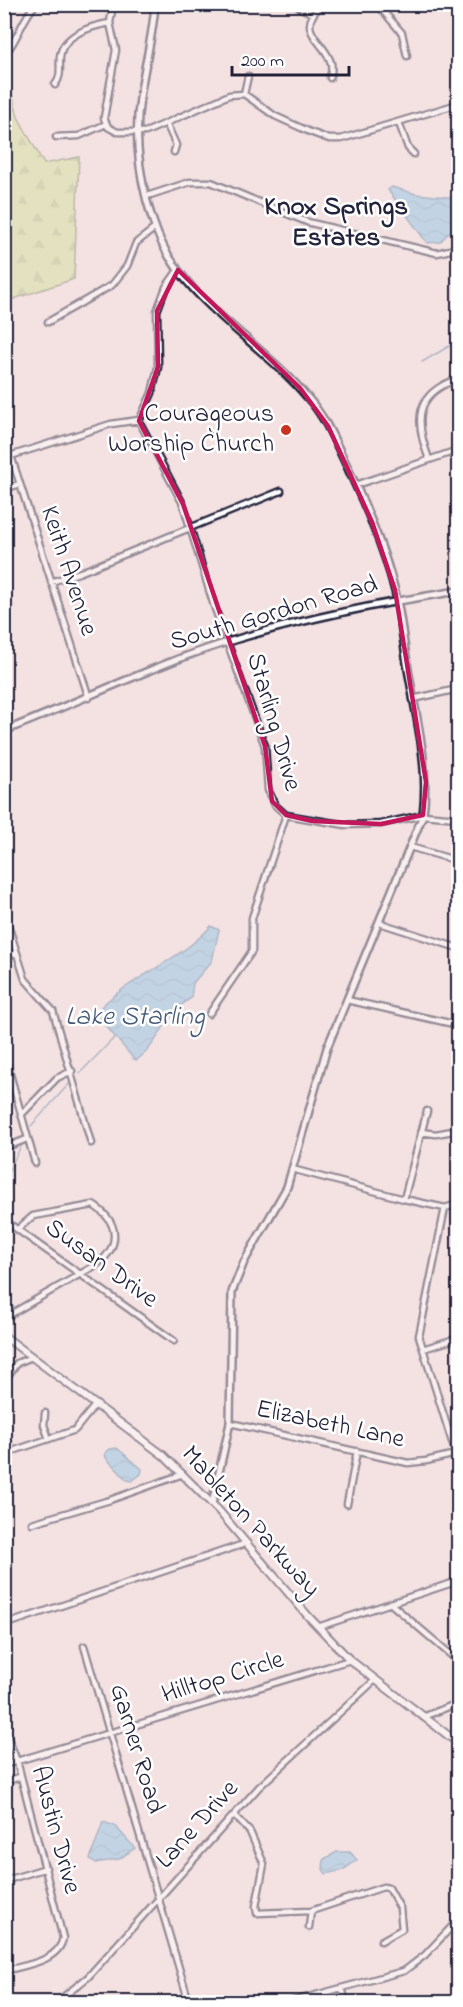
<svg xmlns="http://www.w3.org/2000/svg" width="463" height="2007" font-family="'Indie Flower',sans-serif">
<defs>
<pattern id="forest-firs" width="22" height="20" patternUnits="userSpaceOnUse" patternTransform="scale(1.5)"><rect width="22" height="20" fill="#cee195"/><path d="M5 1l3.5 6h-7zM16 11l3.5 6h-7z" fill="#b1c181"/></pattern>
<pattern id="water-waves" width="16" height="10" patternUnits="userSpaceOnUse" patternTransform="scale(1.5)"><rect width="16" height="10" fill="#86c2e6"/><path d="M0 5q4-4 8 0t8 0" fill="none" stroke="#73a6c6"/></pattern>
</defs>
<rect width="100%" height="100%" fill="#f4e2e2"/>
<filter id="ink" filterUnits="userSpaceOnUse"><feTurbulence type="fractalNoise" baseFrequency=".0167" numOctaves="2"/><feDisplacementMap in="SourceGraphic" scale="12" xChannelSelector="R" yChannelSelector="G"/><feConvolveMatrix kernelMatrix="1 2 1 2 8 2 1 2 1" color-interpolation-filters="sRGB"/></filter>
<g filter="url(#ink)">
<path fill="url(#forest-firs)" stroke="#788268" stroke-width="1.5" d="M5,66L18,117L44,164L79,157L74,279L5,302Z"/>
<path fill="url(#water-waves)" stroke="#5e82a2" stroke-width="1.5" d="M392,187L416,194L458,198V223L440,242L427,243L388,190Z
M211,926L219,930L212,961L193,983L191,998C162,1016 162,1041 137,1060L134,1059L100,1019L101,1007C134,975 180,961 211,926Z
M110,1449L117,1448L142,1469L141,1474L132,1481L127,1480L106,1458L105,1453Z
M103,1822L115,1826L135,1848L119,1859L96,1863L90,1859Z
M337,1852H350L357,1860L343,1870L326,1874L323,1869L324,1859Z"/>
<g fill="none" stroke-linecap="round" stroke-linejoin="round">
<path stroke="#5e82a2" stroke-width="1.5" d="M422,362L458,341
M80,1073L114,1038
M31,1126L69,1084
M4,1181L22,1144"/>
<defs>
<path id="minor" d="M113,4L110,23L116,50L104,118L108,127L117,132H146L229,95L244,94L275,116L310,132L329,139H341L458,104
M293,4L313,14
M322,4C293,32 325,40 331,63C332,67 331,74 330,78
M377,4L402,33L407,56
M4,53C15,47 22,18 36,4
M55,85C62,76 59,69 60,57C62,35 91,26 110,23
M244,94L248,76
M399,123L408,148L414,154
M167,125L176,145L174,152
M56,137L79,136L106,124
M147,196L190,182H211L307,222L437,253L458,248
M178,270L166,287L157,311L158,367L152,393L139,421L183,504L214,606L265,746L268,790L275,805L286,815L346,825L381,824L423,815L458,818
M48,322L112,285L127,266L136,243L155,228
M11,456L89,698
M4,458L111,424L139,420
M429,459C414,420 415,393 458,379
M356,485L458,450
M4,489L20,484
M51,582L81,572L281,491
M413,699L458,689
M410,847L458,861
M4,912L25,979L53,1011L91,1143
M380,923L458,948
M4,956L17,953
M347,1000L458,1025
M209,1014L252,951V918L286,815
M4,1053L35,1163
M21,1115L57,1078L72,1071
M421,1132L436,1134L458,1130
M4,1148L27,1139
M292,1169L404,1199L445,1208L458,1204
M404,1199L427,1111
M445,1208L419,1336L458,1461
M4,1220L174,1341
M4,1318L96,1265C121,1247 120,1222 93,1205L33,1216L18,1229
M423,1349L458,1338
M4,1381L17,1363L32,1357
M45,1413L44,1425L49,1439
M230,1423L408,1463L426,1461L456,1454
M4,1454L75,1430L96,1404
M347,1504L357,1451
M32,1523L110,1500L183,1474
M390,1603L458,1661
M4,1625L247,1543
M318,1627L458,1581
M84,1646L189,2002
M423,1717L458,1703
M4,1728L17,1761L63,1938C59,1962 24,1965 4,1971
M4,1765L350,1660
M4,1782L20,1777
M234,1815L250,1832L264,1864L256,1906L257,1913L311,1911L383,1887L389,1888L400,1908L402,1929L381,1941
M4,1881L46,1868
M309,1927L311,1911
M342,1988L346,2002
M57,2002L88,1977L259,1787L375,1680
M290,2002L404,1971L425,1955L458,1920"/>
<path id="tertiary" d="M155,4C153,37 144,66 140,98C133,141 141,191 157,232C184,302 261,341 308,398C325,417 335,441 346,464C365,505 384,547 395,591C402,620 404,651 410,680C418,726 429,768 423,815L327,1048L287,1187L244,1262L232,1292L230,1423L212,1504
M4,731C66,707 127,678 189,655C275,624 368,605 458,591"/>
<path id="secondary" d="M4,1336L163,1455L219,1511L308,1616L350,1660L458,1743"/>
</defs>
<use href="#minor" stroke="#22223b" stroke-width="9"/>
<use href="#tertiary" stroke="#22223b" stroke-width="10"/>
<use href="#secondary" stroke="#22223b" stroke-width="10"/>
<use href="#minor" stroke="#fff" stroke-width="4.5"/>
<use href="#tertiary" stroke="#fff" stroke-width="5"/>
<use href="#secondary" stroke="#fff" stroke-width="6"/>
</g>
</g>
<path d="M0 0H463V2007H0ZM178,270L300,388L328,426L372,522L395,590L426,782L423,815L381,824L312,821L286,815L272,801L265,746L183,504L139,421L158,367L157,311Z" fill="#f4e2e2" fill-opacity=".55" fill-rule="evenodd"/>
<path fill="none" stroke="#c2185b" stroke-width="4.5" stroke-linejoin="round" d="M178,270L300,388L328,426L372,522L395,590L426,782L423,815L381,824L312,821L286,815L272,801L265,746L183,504L139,421L158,367L157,311Z"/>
<circle fill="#c8321e" stroke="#fff" stroke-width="2" cx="286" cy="430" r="6"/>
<g text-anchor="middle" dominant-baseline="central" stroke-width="5" stroke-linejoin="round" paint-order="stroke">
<g font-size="26" fill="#22223b" stroke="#fff" text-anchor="end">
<text x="274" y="415">Courageous<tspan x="274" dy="30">Worship Church</tspan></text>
</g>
<g font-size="26" fill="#22223b" stroke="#fff">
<text transform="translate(68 571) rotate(72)">Keith Avenue</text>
<text transform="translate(274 614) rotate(-16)">South Gordon Road</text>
<text transform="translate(273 722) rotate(74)">Starling Drive</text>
<text transform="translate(101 1264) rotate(36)">Susan Drive</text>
<text transform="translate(330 1425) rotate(12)">Elizabeth Lane</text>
<text transform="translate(250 1522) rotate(48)">Mableton Parkway</text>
<text transform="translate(223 1678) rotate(-17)">Hilltop Circle</text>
<text transform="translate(136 1749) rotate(73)">Garner Road</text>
<text transform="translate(198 1825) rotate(-48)">Lane Drive</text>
<text transform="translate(55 1830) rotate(75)">Austin Drive</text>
</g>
<g font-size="27" font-weight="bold" fill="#22223b" stroke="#fff">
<text x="336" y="207">Knox Springs<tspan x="336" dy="31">Estates</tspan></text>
</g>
<g font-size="27" font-style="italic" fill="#455a77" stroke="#fff">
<text x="135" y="1017">Lake Starling</text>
</g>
</g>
<rect width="463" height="2007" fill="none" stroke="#fff" stroke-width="24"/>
<rect x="12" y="12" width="439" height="1983" fill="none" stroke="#22223b" stroke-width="2" filter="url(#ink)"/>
<path d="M232 66v9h117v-9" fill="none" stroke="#22223b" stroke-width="3"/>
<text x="241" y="66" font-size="18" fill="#22223b" stroke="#ffffff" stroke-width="4.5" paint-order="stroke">200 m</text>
</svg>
